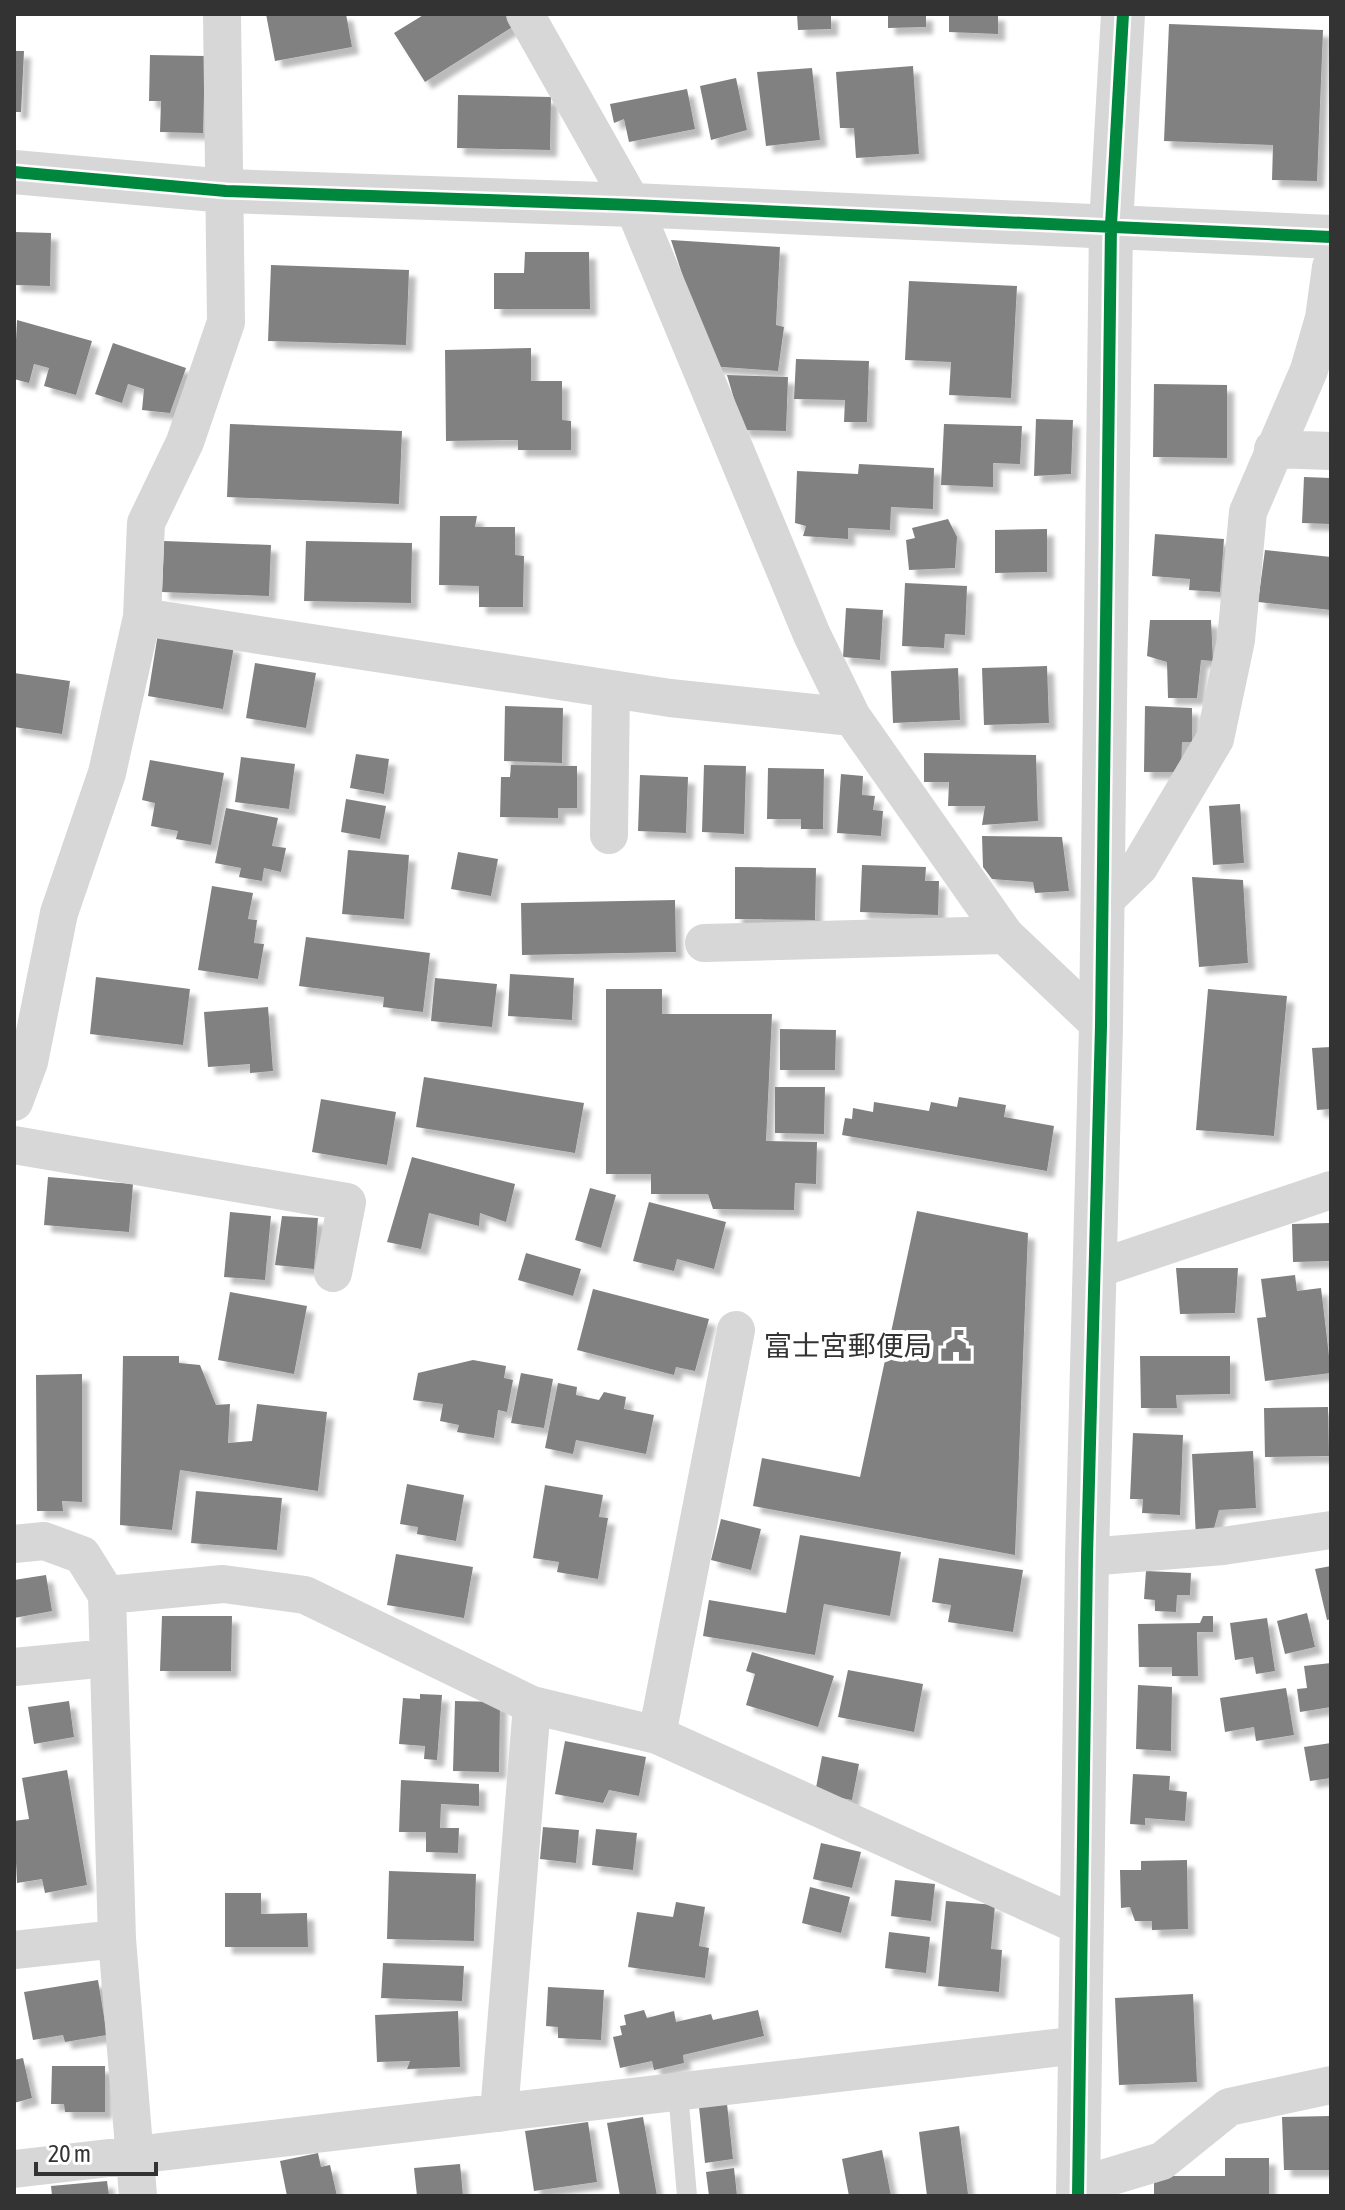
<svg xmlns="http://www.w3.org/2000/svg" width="1345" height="2210" font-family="'Asap Condensed','Noto Sans JP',sans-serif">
<defs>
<filter id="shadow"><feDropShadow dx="7" dy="7" stdDeviation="2" flood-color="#0004"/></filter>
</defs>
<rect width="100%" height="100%" fill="#fff"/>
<path fill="#818181" filter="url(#shadow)" d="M266,14H346L352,47L275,61Z
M425,14H507L514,26L425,82L394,33Z
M797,14H831V29L798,30Z
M888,14H926V27L888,28Z
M949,14H998V34L949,32Z
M1169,24L1323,30L1317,181L1272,180L1273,145L1164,141Z
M14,51H24L21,112H14Z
M150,55L205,56L203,133L160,132L161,101H149Z
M913,66L919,154L856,158L854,128H840L836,72Z
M812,68L820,140L766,146L757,72Z
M736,78L747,130L711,140L700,86Z
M687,89L695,129L629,142L624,119L614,123L610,104Z
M458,95L551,97L550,150L457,148Z
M14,232L51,233L50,286L14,285Z
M671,240L780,247L776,325L784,327L778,371L709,366V357Z
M525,252H589L590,309H494V273H524Z
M271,265L409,270L406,345L268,341Z
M909,281L1017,286L1011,398L949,395L951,362L905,360Z
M17,320L92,341L76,395L44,386L49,368L34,364L29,383L14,379Z
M113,343L186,368L170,413L142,410L144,389L128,384L122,403L95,394Z
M531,348V381H562V420L571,421V450H518V440L446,441L445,350Z
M796,359L869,361L867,422H844L845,400L794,399Z
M727,375L788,377L786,431L743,430Z
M1154,384L1227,385V458L1153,457Z
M1036,419L1073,420L1071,474L1034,476Z
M230,424L402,431L399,504L227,497Z
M944,424L1022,426L1020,464L993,463V487L941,485Z
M859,464L934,468L933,509L891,507L890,530L848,528V539L803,536L806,526L795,523L797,471L858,474Z
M1304,477L1331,478V524L1302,523Z
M440,516H477L475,527H515V555L524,556L523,607H479V586L439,585Z
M948,519L957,537L955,568L909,570L906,540L915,538L912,528Z
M1047,529V572L995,573V530Z
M1155,534L1224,539L1220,592L1189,590L1190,579L1152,576Z
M164,541L271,545L269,596L162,592Z
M306,541L412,543L411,603L304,601Z
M1265,550L1331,557V610L1258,602Z
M905,583L967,586L965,635L945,634L944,648L902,646Z
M846,608L883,610L880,660L843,657Z
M1150,620H1211L1213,661L1201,660L1197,698H1168L1167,662L1147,656Z
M158,633L234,646L223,709L148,696Z
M255,663L316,673L306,728L246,718Z
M1047,666L1049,723L984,725L982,668Z
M958,668L960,720L893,723L891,671Z
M14,673L70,681L62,734L14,727Z
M505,706L563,708L562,763L504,761Z
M1145,706L1192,708V742H1182L1181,772H1144Z
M924,753L1036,755L1038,821L982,825L985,806H948L949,782H924Z
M356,754L389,759L384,794L350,788Z
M241,757L295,764L289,809L235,802Z
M150,760L224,773L211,845L176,839L178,831L151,826L155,803L142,800Z
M511,765L577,766V808H558V818L500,817L501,777H510Z
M704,765L746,766L744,834L702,832Z
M768,768L824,769L823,829H801V819H767Z
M841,774L863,776L862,795L875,796L873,810L883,811L881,836L837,833Z
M640,775L688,777L686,833L638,831Z
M346,799L386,806L380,839L341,832Z
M1240,804L1244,863L1213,865L1209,806Z
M226,808L278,818L272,846L286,848L281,872L264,868L262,881L239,877L241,868L215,863Z
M982,836L1062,837L1069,891L1035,893L1033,882L992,879L983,867Z
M348,850L409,855L404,919L342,914Z
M458,852L498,859L491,896L451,889Z
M862,865L926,867L925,881H939L938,915L860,912Z
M735,867L816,868L815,920L735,919Z
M1192,877L1243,880L1248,963L1199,967Z
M212,886L253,893L248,919L257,920L254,943L264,944L258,979L198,970Z
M675,900L676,952L522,955L521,903Z
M306,937L430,953L423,1012L383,1007L384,997L299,986Z
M510,974L574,978L572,1020L508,1016Z
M96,977L190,989L183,1045L90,1034Z
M435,978L497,984L492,1027L431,1021Z
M606,989H662V1014H772L766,1141L817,1142L816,1184L795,1183L794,1210L713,1209L708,1194H651V1174H606Z
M1208,989L1287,996L1274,1136L1196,1130Z
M268,1007L273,1071L250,1073V1064L208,1067L204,1012Z
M780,1029L836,1030L835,1070H780Z
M1331,1047V1109L1317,1110L1312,1048Z
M424,1077L584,1103L575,1153L416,1127Z
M775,1087H825L824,1134L775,1133Z
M959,1097L1006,1105L1004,1117L1054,1126L1047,1171L842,1135L845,1118L852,1119L853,1108L873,1112L874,1102L929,1111L931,1102L957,1107Z
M321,1099L396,1112L387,1165L312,1152Z
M412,1157L515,1184L506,1222L480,1213L479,1226L429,1213L421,1249L387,1242Z
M48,1177L133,1184L129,1232L44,1225Z
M590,1188L616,1195L601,1248L575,1240Z
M649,1202L726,1222L714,1269L677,1259L674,1271L633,1261Z
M917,1211L1028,1233L1015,1555L753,1506L762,1458L860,1477Z
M230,1212L271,1216L265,1280L224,1277Z
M282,1216L318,1218L314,1269L275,1265Z
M1330,1223L1331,1261L1293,1262L1292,1224Z
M526,1253L581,1269L573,1296L518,1280Z
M1176,1268H1238L1235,1313L1180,1314Z
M1295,1275L1297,1291L1321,1288L1331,1373L1265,1381L1257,1318L1266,1317L1261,1279Z
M593,1289L709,1319L695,1371L676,1367L674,1375L577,1350Z
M230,1292L307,1306L294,1374L218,1360Z
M123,1356H179V1363L200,1365L216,1405L230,1404L228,1443L252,1441L257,1404L327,1412L318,1491L180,1470L172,1530L120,1525Z
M1140,1356H1230V1394L1176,1395L1177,1408H1141Z
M473,1360L506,1366L504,1378L513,1380L507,1412L498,1410L494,1438L457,1432L459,1425L440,1421L443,1404L413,1400L418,1373Z
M521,1373L553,1379L544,1428L511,1423Z
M82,1374V1502L62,1501L63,1511H37L36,1375Z
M558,1383L577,1387L576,1395L599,1400L604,1392L626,1397L624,1409L654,1415L646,1454L576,1440L573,1454L545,1448Z
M1328,1407L1329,1456L1265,1457L1264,1408Z
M1133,1433L1183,1435L1180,1515L1142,1513L1143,1499H1130Z
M1253,1451L1256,1508L1219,1510L1213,1532L1196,1539L1192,1454Z
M407,1484L464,1495L456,1541L417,1534L418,1527L400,1524Z
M545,1485L603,1495L599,1517L608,1518L598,1579L557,1572L559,1562L533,1558Z
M196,1491L282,1498L277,1550L191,1543Z
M721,1519L761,1529L751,1570L711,1560Z
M800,1535L901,1552L890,1616L824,1604L815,1655L703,1636L709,1600L786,1613Z
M396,1554L473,1567L464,1618L387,1605Z
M939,1558L1023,1570L1013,1632L948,1622L951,1605L932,1602Z
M1331,1566V1619L1327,1620L1315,1569Z
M1146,1571L1191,1573L1190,1595H1177L1176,1612L1155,1611V1600L1144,1599Z
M46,1575L52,1611L14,1618V1580Z
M1307,1613L1315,1647L1285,1654L1277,1621Z
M162,1616H232L231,1671H160Z
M1203,1616H1213V1632H1197L1198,1676H1172V1667H1139L1138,1624L1200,1623Z
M1267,1618L1275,1671L1256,1674L1253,1657L1235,1660L1230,1623Z
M752,1652L834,1676L818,1727L746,1705L755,1674L746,1671Z
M1331,1663V1707L1300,1712L1297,1689L1307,1688L1304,1666Z
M848,1670L923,1684L914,1732L838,1717Z
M1138,1685L1172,1687L1171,1751L1136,1749Z
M1286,1688L1294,1735L1256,1741L1254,1727L1225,1732L1220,1698Z
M420,1694L442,1695L437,1760L424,1759L425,1746L399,1744L403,1698L420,1699Z
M69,1701L74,1737L34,1744L28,1707Z
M455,1701L500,1702L499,1772L453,1771Z
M565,1741L646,1757L639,1796L609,1790L603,1803L555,1794Z
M1331,1743V1778L1310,1781L1304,1747Z
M822,1756L859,1764L852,1800L815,1793Z
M67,1770L87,1885L45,1893L42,1879L17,1883L14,1821L29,1819L22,1778Z
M1133,1774L1170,1776L1169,1790L1187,1792L1185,1821L1145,1818V1825L1130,1824Z
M401,1780L479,1784V1806L441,1804L440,1828H459L458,1853L426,1852V1832H399Z
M543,1827L579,1830L576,1863L540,1859Z
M596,1829L637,1833L633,1870L592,1865Z
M821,1843L861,1852L852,1888L813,1879Z
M1187,1860L1188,1929L1152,1930V1921H1135L1130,1907L1121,1908L1120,1870H1141V1861Z
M389,1871L476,1874L474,1941L387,1939Z
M895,1880L935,1884L931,1921L891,1916Z
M810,1887L850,1897L841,1933L802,1923Z
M225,1893H261V1914L307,1913L308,1947H225Z
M946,1901L995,1905L991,1949L1002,1950L999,1992L938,1986Z
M676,1902L705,1907L699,1946L709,1948L705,1978L628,1967L637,1912L673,1917Z
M889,1932L930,1937L926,1973L885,1968Z
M383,1963L464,1966L462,2001L381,1998Z
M98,1980L107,2035L65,2042L63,2035L33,2040L24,1992Z
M548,1987L604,1990L601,2040L558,2038V2027L546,2026Z
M1193,1994L1197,2082L1119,2085L1115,1998Z
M644,2010L647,2018L674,2011L676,2022L711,2014L713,2020L758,2010L764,2036L683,2055L684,2063L654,2070L652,2061L620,2068L613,2037L622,2035L620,2026L626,2025L624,2015Z
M458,2011L460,2067L407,2069L410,2061L377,2062L375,2015Z
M23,2058L32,2098L14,2103V2060Z
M52,2066H105V2112H65L64,2104H51Z
M727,2104L733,2159L705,2163L699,2107Z
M1331,2116V2170H1284L1282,2117Z
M643,2117L657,2196H620L607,2123Z
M588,2122L597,2182L534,2191L525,2131Z
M959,2126L968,2194L927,2196L919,2132Z
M882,2150L891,2196H849L842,2159Z
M318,2153L321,2167L330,2165L337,2196H287L280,2161Z
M1225,2158H1269V2196H1154V2176H1225Z
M460,2164L463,2196H417L414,2168Z
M734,2168L737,2196H709L706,2172Z
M107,2181L109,2196H52L51,2186Z"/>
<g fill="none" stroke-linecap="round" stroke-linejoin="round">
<path stroke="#d7d7d7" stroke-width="20" d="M678,2092L687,2196"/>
<path stroke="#d7d7d7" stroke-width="38" d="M525,14L633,205L812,635L852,717L1005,935L1101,1026
M1273,449L1331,451
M142,617L670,698L852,717
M609,835L611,689
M1101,904L1139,867L1215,739L1236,640L1248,512L1309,370L1324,318L1331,267
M704,943L1005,935
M14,1102L29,1062L59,913L107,773L142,617L146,523L185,442L226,322L222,14
M14,1145L347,1202L333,1273
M1094,1270L1331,1190
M14,1544L44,1541L82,1555L107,1595L117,1939L138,2196
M1087,1557L1223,1546L1331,1530
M107,1595L223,1584L305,1595L532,1705L657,1735L1080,1926
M14,1667L87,1660
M657,1735L736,1330
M14,1950L117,1939
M499,2113L532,1705
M14,2169L1079,2045
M1079,2186L1162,2161L1229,2107L1331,2085"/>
<path stroke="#d7d7d7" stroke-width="44" d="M14,172L226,191L633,205L1331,237
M1078,2196L1087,1557L1101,1026L1111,225L1123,14"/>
<defs>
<path id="cycleway" d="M14,172L226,191L633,205L1331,237
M1078,2196L1087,1557L1101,1026L1111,225L1123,14"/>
</defs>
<use href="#cycleway" stroke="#fff" stroke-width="17"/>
<use href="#cycleway" stroke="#00873e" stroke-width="12"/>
</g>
<defs>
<symbol id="civic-bare" viewBox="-9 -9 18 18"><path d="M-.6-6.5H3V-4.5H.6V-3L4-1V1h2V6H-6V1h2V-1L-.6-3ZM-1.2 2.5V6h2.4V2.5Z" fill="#7a7a7a" stroke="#fff" stroke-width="2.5" paint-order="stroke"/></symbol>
</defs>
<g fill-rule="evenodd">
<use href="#civic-bare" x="934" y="1324" width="44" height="44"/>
</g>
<g text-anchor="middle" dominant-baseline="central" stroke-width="8" stroke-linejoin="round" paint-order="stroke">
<g font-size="28" fill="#333" stroke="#fff" text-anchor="end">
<text x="932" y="1346">富士宮郵便局</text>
</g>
</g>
<rect width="1345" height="2210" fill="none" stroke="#333333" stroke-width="32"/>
<path d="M36 2162v12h120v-12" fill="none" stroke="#333333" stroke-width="4"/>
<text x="48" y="2162" font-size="24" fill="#333333" stroke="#ffffff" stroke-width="6" paint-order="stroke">20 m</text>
</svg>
